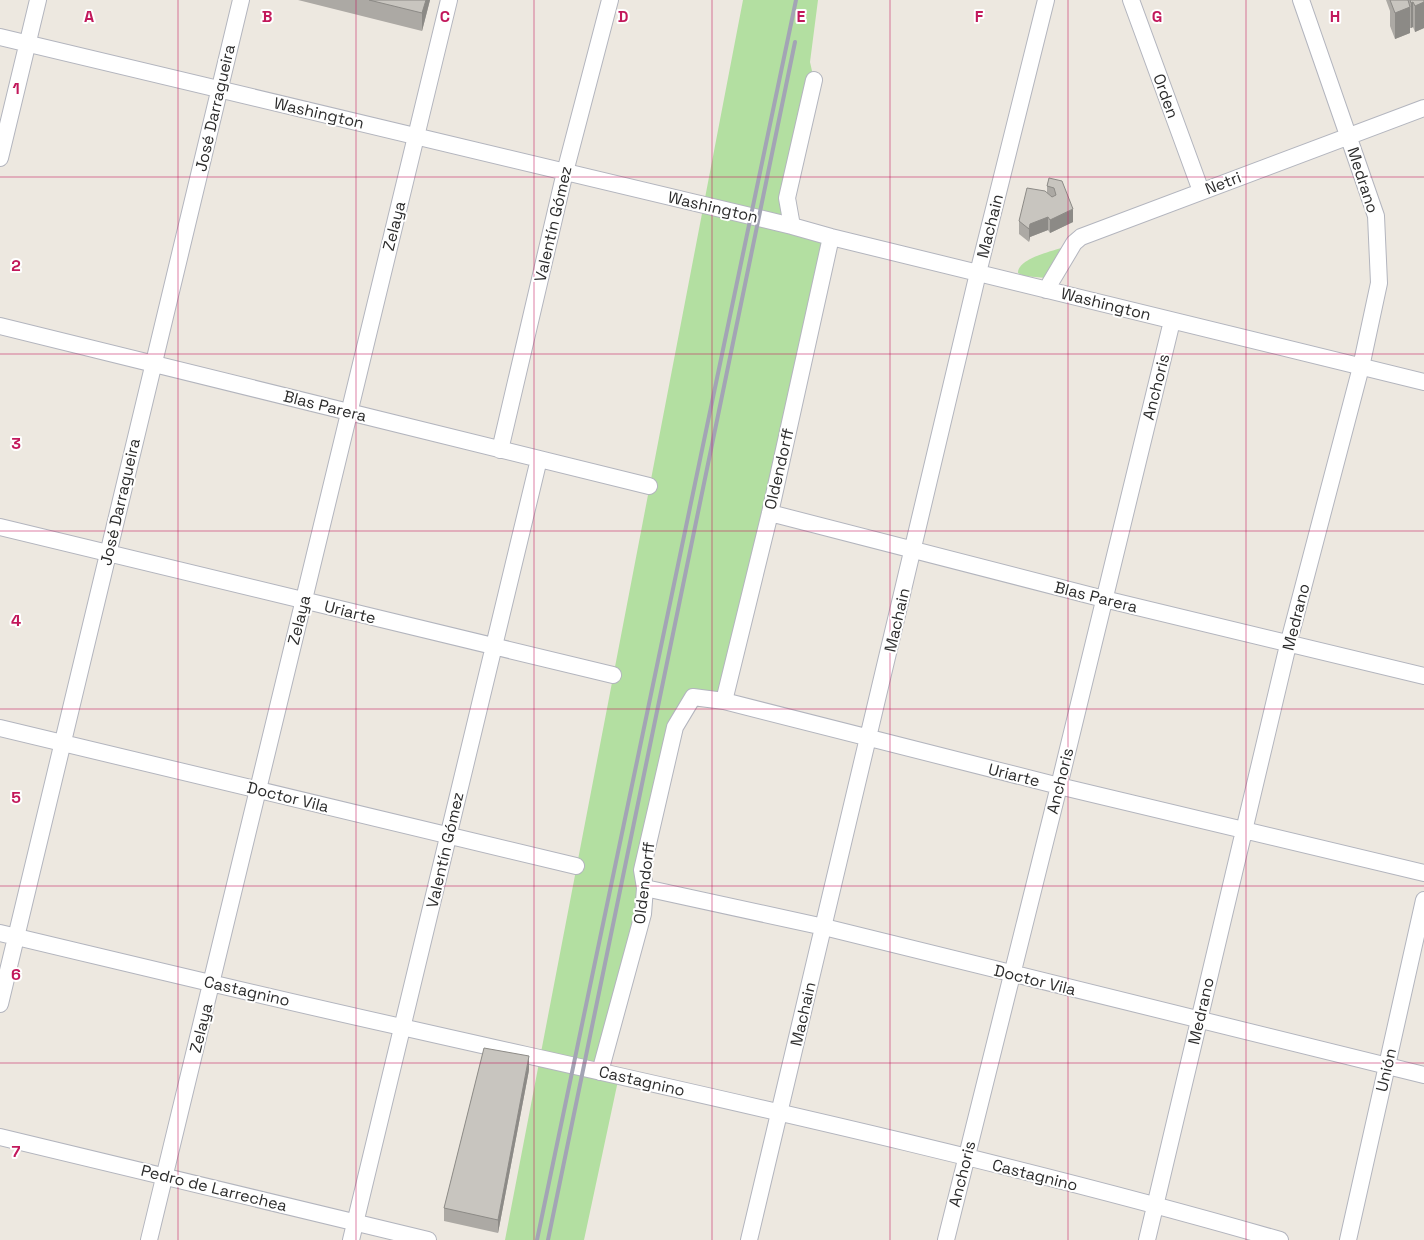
<svg xmlns="http://www.w3.org/2000/svg" width="1424" height="1240" font-family="'Space Grotesk',sans-serif">
<rect width="100%" height="100%" fill="#ede8e0"/>
<path fill="#b3dfa1" d="M743,0H818L810,62L814,80L787,198L792,226L831,237L724,701L693,697L675,727L645,888L600,1071L619,1076L584,1240H505Z
M1061,248L1063,250L1046,278L1024,276L1018,273C1018,259 1049,252 1061,248Z"/>
<g fill="none" stroke-linecap="round" stroke-linejoin="round">
<defs>
<path id="minor" d="M1131,0L1201,191
M0,37L792,226L831,237L1424,382
M0,158L38,0
M792,226L787,198L814,80
M1046,290L1074,243L1081,237L1424,108
M0,326L649,486
M500,450L565,172L610,0
M770,513L1104,599L1424,676
M0,527L613,675
M724,701L770,513L831,237
M0,728L576,866
M645,888L824,927L1424,1075
M0,933C135,965 270,998 406,1028C698,1094 992,1157 1280,1240
M0,1004L241,0
M600,1072L643,914L645,888L642,870L675,727L693,697L724,701L1059,786L1424,873
M0,1137L428,1240
M149,1240L449,0
M351,1240L539,459
M749,1240L978,273L1046,0
M946,1240L1059,786L1172,321
M1147,1240L1288,645L1361,367L1379,283L1376,216L1301,0
M1348,1240L1424,900"/>
</defs>
<use href="#minor" stroke="#b3b5be" stroke-width="18"/>
<use href="#minor" stroke="#fff" stroke-width="16"/>
<path stroke="#a3a4b5" stroke-width="4" d="M537,1240L796,0
M548,1240L795,42"/>
</g>
<path fill="#aca9a4" d="M298,0H430L422,31Z
M1386,0H1424V28L1415,32L1413,27L1411,28H1410V33L1395,39L1390,26V11Z
M1049,178L1073,222L1050,233L1048,230L1030,237L1029,242L1019,234V221L1047,193V186Z
M529,1070L498,1233L444,1221V1208Z"/>
<path fill="#8c8a86" d="M426,0H430L422,31V13Z
M1410,0H1424V28L1415,32V6L1413,2V27L1411,28V3Z
M1395,5L1410,7V33L1395,39Z
M1073,209V222L1050,233V220Z
M1048,217V230L1030,237L1029,242V229L1030,224Z
M529,1056V1070L498,1233V1220Z"/>
<path fill="#c8c5bf" stroke="#8c8a86" d="M369,0H426L422,13Z
M1390,0H1408L1410,7L1395,13Z
M1410,0H1424V2L1415,6L1413,2L1411,3Z
M1049,178L1062,181L1073,209L1050,220L1048,217L1030,224L1029,229L1019,221L1027,188L1045,191L1052,197L1056,195L1054,188L1047,186Z
M484,1048L529,1056L498,1220L444,1208Z"/>
<path fill="none" stroke="#c2185b" stroke-width="1" stroke-opacity="0.55" d="M178,0V1240M356,0V1240M534,0V1240M712,0V1240M890,0V1240M1068,0V1240M1246,0V1240M0,177H1424M0,354H1424M0,531H1424M0,709H1424M0,886H1424M0,1063H1424"/>
<g text-anchor="middle" dominant-baseline="central" stroke-width="4" stroke-linejoin="round" paint-order="stroke">
<g font-size="16" fill="#2c2c2c" stroke="#fff">
<text transform="translate(1166 96) rotate(70)">Orden</text>
<text transform="translate(215 108) rotate(-77)">José Darragueira</text>
<text transform="translate(319 113) rotate(13)">Washington</text>
<text transform="translate(1363 180) rotate(72)">Medrano</text>
<text transform="translate(1223 183) rotate(-21)">Netri</text>
<text transform="translate(713 207) rotate(13)">Washington</text>
<text transform="translate(553 224) rotate(-77)">Valentín Gómez</text>
<text transform="translate(394 226) rotate(-76)">Zelaya</text>
<text transform="translate(990 226) rotate(-76)">Machain</text>
<text transform="translate(1106 304) rotate(14)">Washington</text>
<text transform="translate(1156 387) rotate(-76)">Anchoris</text>
<text transform="translate(325 406) rotate(14)">Blas Parera</text>
<text transform="translate(779 469) rotate(-77)">Oldendorff</text>
<text transform="translate(120 502) rotate(-77)">José Darragueira</text>
<text transform="translate(1096 597) rotate(14)">Blas Parera</text>
<text transform="translate(350 612) rotate(14)">Uriarte</text>
<text transform="translate(1296 617) rotate(-76)">Medrano</text>
<text transform="translate(299 620) rotate(-76)">Zelaya</text>
<text transform="translate(897 620) rotate(-77)">Machain</text>
<text transform="translate(1014 775) rotate(14)">Uriarte</text>
<text transform="translate(1060 781) rotate(-76)">Anchoris</text>
<text transform="translate(288 797) rotate(14)">Doctor Vila</text>
<text transform="translate(445 850) rotate(-77)">Valentín Gómez</text>
<text transform="translate(644 883) rotate(-83)">Oldendorff</text>
<text transform="translate(1035 980) rotate(14)">Doctor Vila</text>
<text transform="translate(247 991) rotate(13)">Castagnino</text>
<text transform="translate(1201 1011) rotate(-77)">Medrano</text>
<text transform="translate(803 1014) rotate(-77)">Machain</text>
<text transform="translate(201 1028) rotate(-76)">Zelaya</text>
<text transform="translate(1386 1070) rotate(-77)">Unión</text>
<text transform="translate(642 1081) rotate(13)">Castagnino</text>
<text transform="translate(962 1174) rotate(-76)">Anchoris</text>
<text transform="translate(1035 1175) rotate(14)">Castagnino</text>
<text transform="translate(214 1188) rotate(14)">Pedro de Larrechea</text>
</g>
</g>
<g font-size="16" text-anchor="middle" font-weight="bold" fill="#c2185b" stroke="#fff" stroke-width="4" stroke-linejoin="round" paint-order="stroke">
<text x="89" y="22">A</text>
<text x="267" y="22">B</text>
<text x="445" y="22">C</text>
<text x="623" y="22">D</text>
<text x="801" y="22">E</text>
<text x="979" y="22">F</text>
<text x="1157" y="22">G</text>
<text x="1335" y="22">H</text>
<text x="16" y="94">1</text>
<text x="16" y="271">2</text>
<text x="16" y="449">3</text>
<text x="16" y="626">4</text>
<text x="16" y="803">5</text>
<text x="16" y="980">6</text>
<text x="16" y="1157">7</text>
</g>
</svg>
